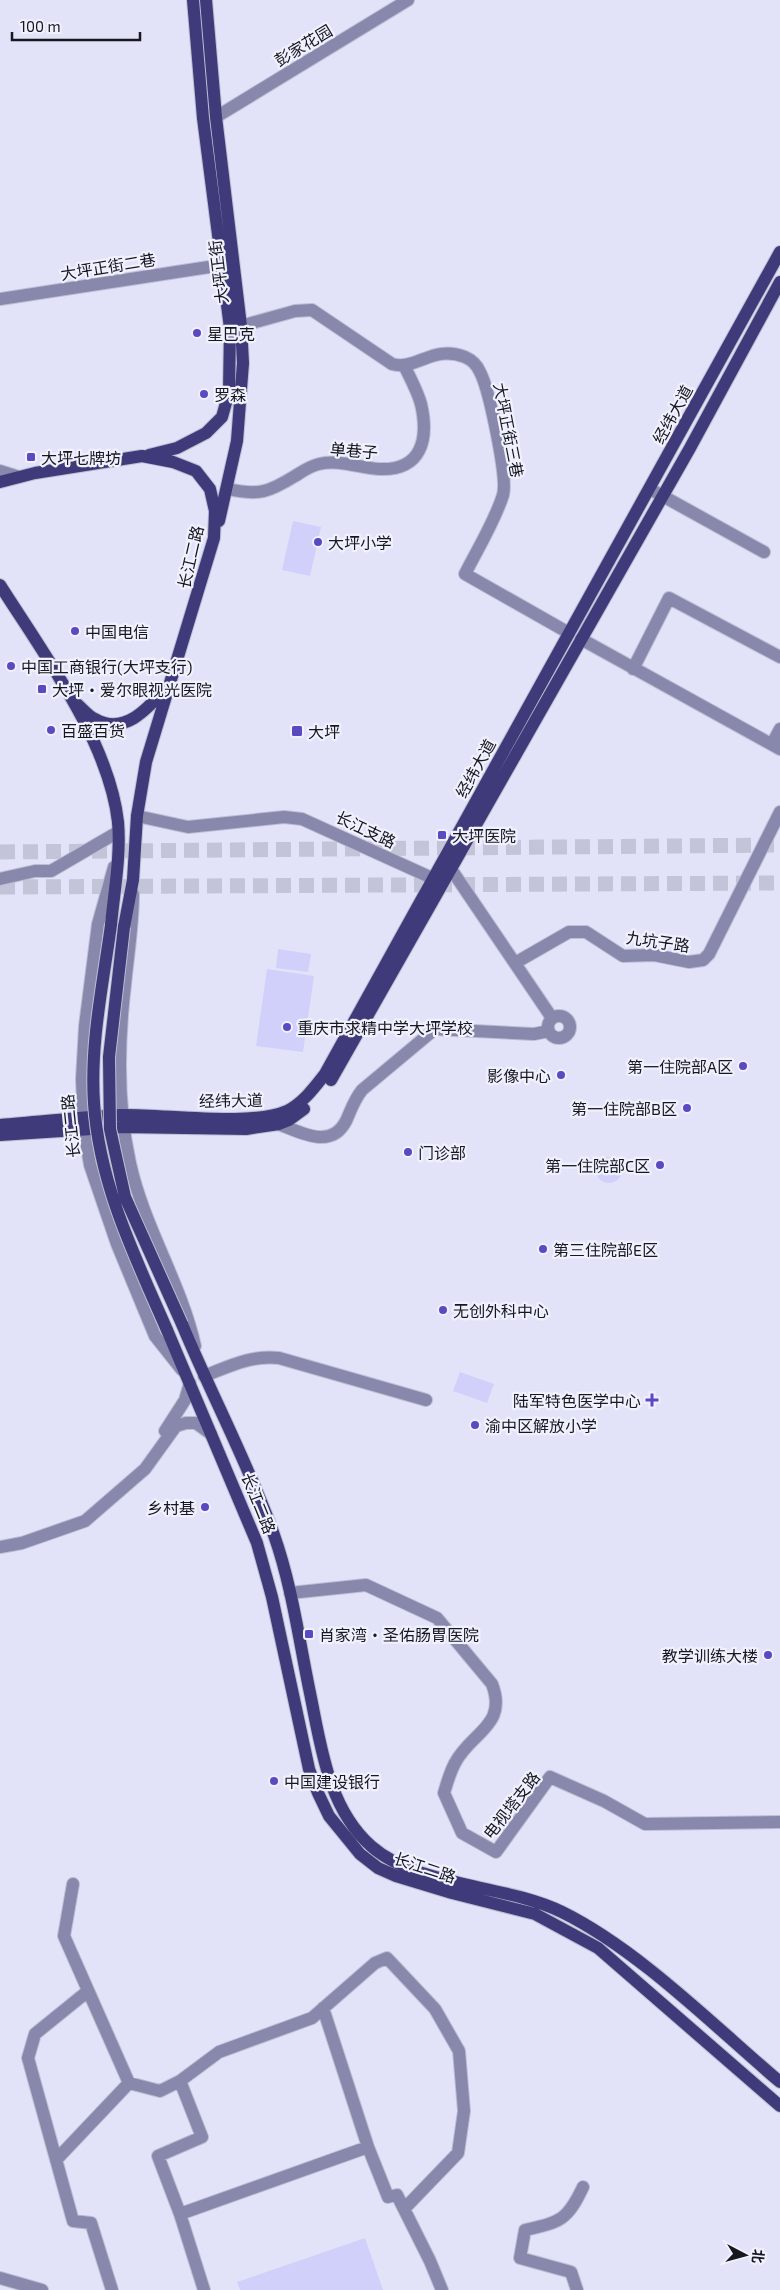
<svg xmlns="http://www.w3.org/2000/svg" width="780" height="2290" font-family="'Exo 2','Noto Sans SC',sans-serif">
<rect width="100%" height="100%" fill="#e2e3f9"/>
<path fill="#d0d0fb" d="M293,521L321,527L310,576L282,570Z
M278,949L311,954L308,972L276,968Z
M267,969L314,976L303,1052L256,1046Z
M596 1170a13 13 0 1 1 26 0a13 13 0 1 1-26 0Z
M460,1372L494,1384L487,1403L453,1391Z
M365,2238L383,2290H240L237,2282Z"/>
<g fill="none" stroke-linecap="round" stroke-linejoin="round">
<path stroke="#c4c4d8" stroke-width="15" stroke-dasharray="15 8" stroke-linecap="butt" d="M0,852L780,845
M0,887L780,883"/>
<defs>
<path id="minor" d="M216,117L408,0
M0,299L222,265
M241,326L295,311L312,310L392,364C416,371 433,344 465,357C472,360 477,365 480,372C489,389 508,478 503,495C495,521 477,550 465,574L569,633
M0,471L19,477
M228,489C259,496 269,492 295,476C303,471 310,466 319,464C338,459 360,468 379,469C422,471 429,439 421,404C417,390 410,378 404,365
M650,489L764,552
M581,639L780,749
M633,669L669,598L780,657
M772,744L780,729
M137,816L188,827L284,817L302,819L432,878
M114,867L98,924L85,1026L82,1079L84,1129L90,1165L117,1244L155,1336L182,1370
M451,869L552,1018
M0,879L35,871H51L118,832
M133,894C133,925 128,954 125,985C118,1044 117,1105 130,1163C144,1227 181,1283 195,1346
M515,963L569,932H586L623,956L654,955L689,962L703,960L709,954L780,812
M548 1027a11 11 0 1 1 22 0a11 11 0 1 1-22 0Z
M273,1122C297,1130 330,1152 346,1121C351,1110 354,1100 362,1090L435,1029L534,1034L549,1031
M204,1376C230,1366 251,1355 279,1358L426,1400
M165,1431L185,1400L190,1383
M0,1547L22,1543L85,1521L145,1469L176,1426L186,1423H196L211,1434
M290,1593L366,1585L437,1618L492,1684C508,1726 471,1732 455,1763C450,1772 447,1783 444,1793L462,1833L496,1852L550,1777L604,1801L645,1824L780,1822
M73,1884L64,1936L129,2083L160,2091L180,2081L219,2052L312,2018L375,1963L387,1958L435,2009L459,2051L464,2111L458,2153L404,2209
M88,1991L35,2034L28,2058L73,2221L91,2223L112,2290
M323,2008L368,2147L388,2197L397,2195L430,2261L442,2290
M180,2081L202,2137L158,2156L180,2214L204,2290
M56,2160L129,2083
M180,2214L368,2147
M0,2278L42,2290
M577,2290L571,2272L520,2258L525,2230C560,2222 567,2221 583,2187"/>
<path id="major" d="M206,0L216,117L241,326L243,363L237,441L219,521
M149,455L177,448L206,433L222,417L229,392L230,328L203,118L193,0
M0,482L35,473L142,456L173,462L196,471L210,489L215,511L214,538L146,762L137,816L133,880L124,927
M0,585C43,653 109,741 118,822C121,856 114,892 111,925
M77,704C83,709 88,716 95,719C125,737 150,706 168,686
M331,1080L690,448L780,282
M0,1125C40,1122 81,1117 121,1115C164,1114 251,1127 287,1111C303,1103 314,1088 325,1074L780,252
M0,1135L123,1127L246,1129L279,1124L289,1120L304,1109
M182,1324C211,1394 248,1463 274,1535C292,1586 299,1640 310,1693C321,1746 328,1808 371,1846C417,1887 505,1884 562,1912C639,1950 714,2026 780,2082
M167,1330L257,1543L272,1597L309,1769L318,1793L329,1816L360,1854L378,1868L396,1876L452,1893L535,1914L598,1948L780,2106"/>
</defs>
<use href="#minor" stroke="#bdbed2" stroke-width="14"/>
<use href="#major" stroke="#bdbed2" stroke-width="14"/>
<use href="#minor" stroke="#8788ac" stroke-width="12"/>
<use href="#major" stroke="#3f3a79" stroke-width="12"/>
<defs>
<path id="major-bridge" d="M111,925C103,984 90,1044 94,1103C99,1184 135,1257 167,1330
M124,927L109,1057L110,1129L125,1197L182,1324"/>
</defs>
<use href="#major-bridge" stroke="#bdbed2" stroke-width="14" stroke-linecap="butt"/>
<use href="#major-bridge" stroke="#3f3a79" stroke-width="12"/>
</g>
<g fill="#5a49c1" stroke="#f0f1fe" stroke-width="2">
<circle cx="197" cy="333" r="5"/>
<circle cx="204" cy="394" r="5"/>
<rect x="26" y="452" width="10" height="10" rx="2.5"/>
<circle cx="318" cy="542" r="5"/>
<circle cx="75" cy="631" r="5"/>
<circle cx="11" cy="666" r="5"/>
<rect x="37" y="684" width="10" height="10" rx="2.5"/>
<circle cx="51" cy="730" r="5"/>
<rect x="291" y="725" width="12" height="12" rx="2.5"/>
<rect x="437" y="830" width="10" height="10" rx="2.5"/>
<circle cx="287" cy="1027" r="5"/>
<circle cx="743" cy="1066" r="5"/>
<circle cx="561" cy="1075" r="5"/>
<circle cx="687" cy="1108" r="5"/>
<circle cx="408" cy="1152" r="5"/>
<circle cx="660" cy="1165" r="5"/>
<circle cx="543" cy="1249" r="5"/>
<circle cx="443" cy="1310" r="5"/>
<path d="M649.5 1392.5h5v5h5v5h-5v5h-5v-5h-5v-5h5z"/>
<circle cx="475" cy="1425" r="5"/>
<circle cx="205" cy="1507" r="5"/>
<rect x="304" y="1629" width="10" height="10" rx="2.5"/>
<circle cx="768" cy="1655" r="5"/>
<circle cx="274" cy="1781" r="5"/>
</g>
<g text-anchor="middle" dominant-baseline="central" stroke-width="4.5" stroke-linejoin="round" paint-order="stroke">
<g font-size="16" fill="#17171f" stroke="#f0f1fe">
<text transform="translate(303 45) rotate(-31)">彭家花园</text>
<text transform="translate(108 266) rotate(-9)">大坪正街二巷</text>
<text transform="translate(218 272) rotate(-97)">大坪正街</text>
<text transform="translate(672 414) rotate(-61)">经纬大道</text>
<text transform="translate(509 430) rotate(79)">大坪正街三巷</text>
<text transform="translate(354 450) rotate(5)">单巷子</text>
<text transform="translate(190 557) rotate(-77)">长江二路</text>
<text transform="translate(475 768) rotate(-61)">经纬大道</text>
<text transform="translate(366 829) rotate(25)">长江支路</text>
<text transform="translate(658 941) rotate(8)">九坑子路</text>
<text transform="translate(231 1100) rotate(-1)">经纬大道</text>
<text transform="translate(70 1126) rotate(-96)">长江二路</text>
<text transform="translate(259 1503) rotate(68)">长江二路</text>
<text transform="translate(511 1805) rotate(-52)">电视塔支路</text>
<text transform="translate(425 1867) rotate(18)">长江二路</text>
</g>
<g font-size="16" fill="#17171f" stroke="#f0f1fe" text-anchor="start">
<text x="207" y="333">星巴克</text>
<text x="214" y="394">罗森</text>
<text x="41" y="457">大坪七牌坊</text>
<text x="328" y="542">大坪小学</text>
<text x="85" y="631">中国电信</text>
<text x="21" y="666">中国工商银行(大坪支行)</text>
<text x="52" y="689">大坪‧爱尔眼视光医院</text>
<text x="61" y="730">百盛百货</text>
<text x="308" y="731">大坪</text>
<text x="452" y="835">大坪医院</text>
<text x="297" y="1027">重庆市求精中学大坪学校</text>
<text x="733" y="1066" text-anchor="end">第一住院部A区</text>
<text x="551" y="1075" text-anchor="end">影像中心</text>
<text x="677" y="1108" text-anchor="end">第一住院部B区</text>
<text x="418" y="1152">门诊部</text>
<text x="650" y="1165" text-anchor="end">第一住院部C区</text>
<text x="553" y="1249">第三住院部E区</text>
<text x="453" y="1310">无创外科中心</text>
<text x="641" y="1400" text-anchor="end">陆军特色医学中心</text>
<text x="485" y="1425">渝中区解放小学</text>
<text x="195" y="1507" text-anchor="end">乡村基</text>
<text x="319" y="1634">肖家湾‧圣佑肠胃医院</text>
<text x="758" y="1655" text-anchor="end">教学训练大楼</text>
<text x="284" y="1781">中国建设银行</text>
</g>
</g>
<g transform="translate(745 2255) rotate(96)" stroke="#f0f1fe" stroke-width="4" paint-order="stroke">
<path d="M0-4L9 19L0 12L-9 19Z" fill="#17171f"/>
<text y="-8" font-size="14" font-weight="bold" text-anchor="middle" fill="#17171f">北</text>
</g>
<path d="M12 32v8h128v-8" fill="none" stroke="#17171f" stroke-width="2.5"/>
<text x="20" y="32" font-size="15" fill="#17171f" stroke="#f0f1fe" stroke-width="4" paint-order="stroke">100 m</text>
</svg>
